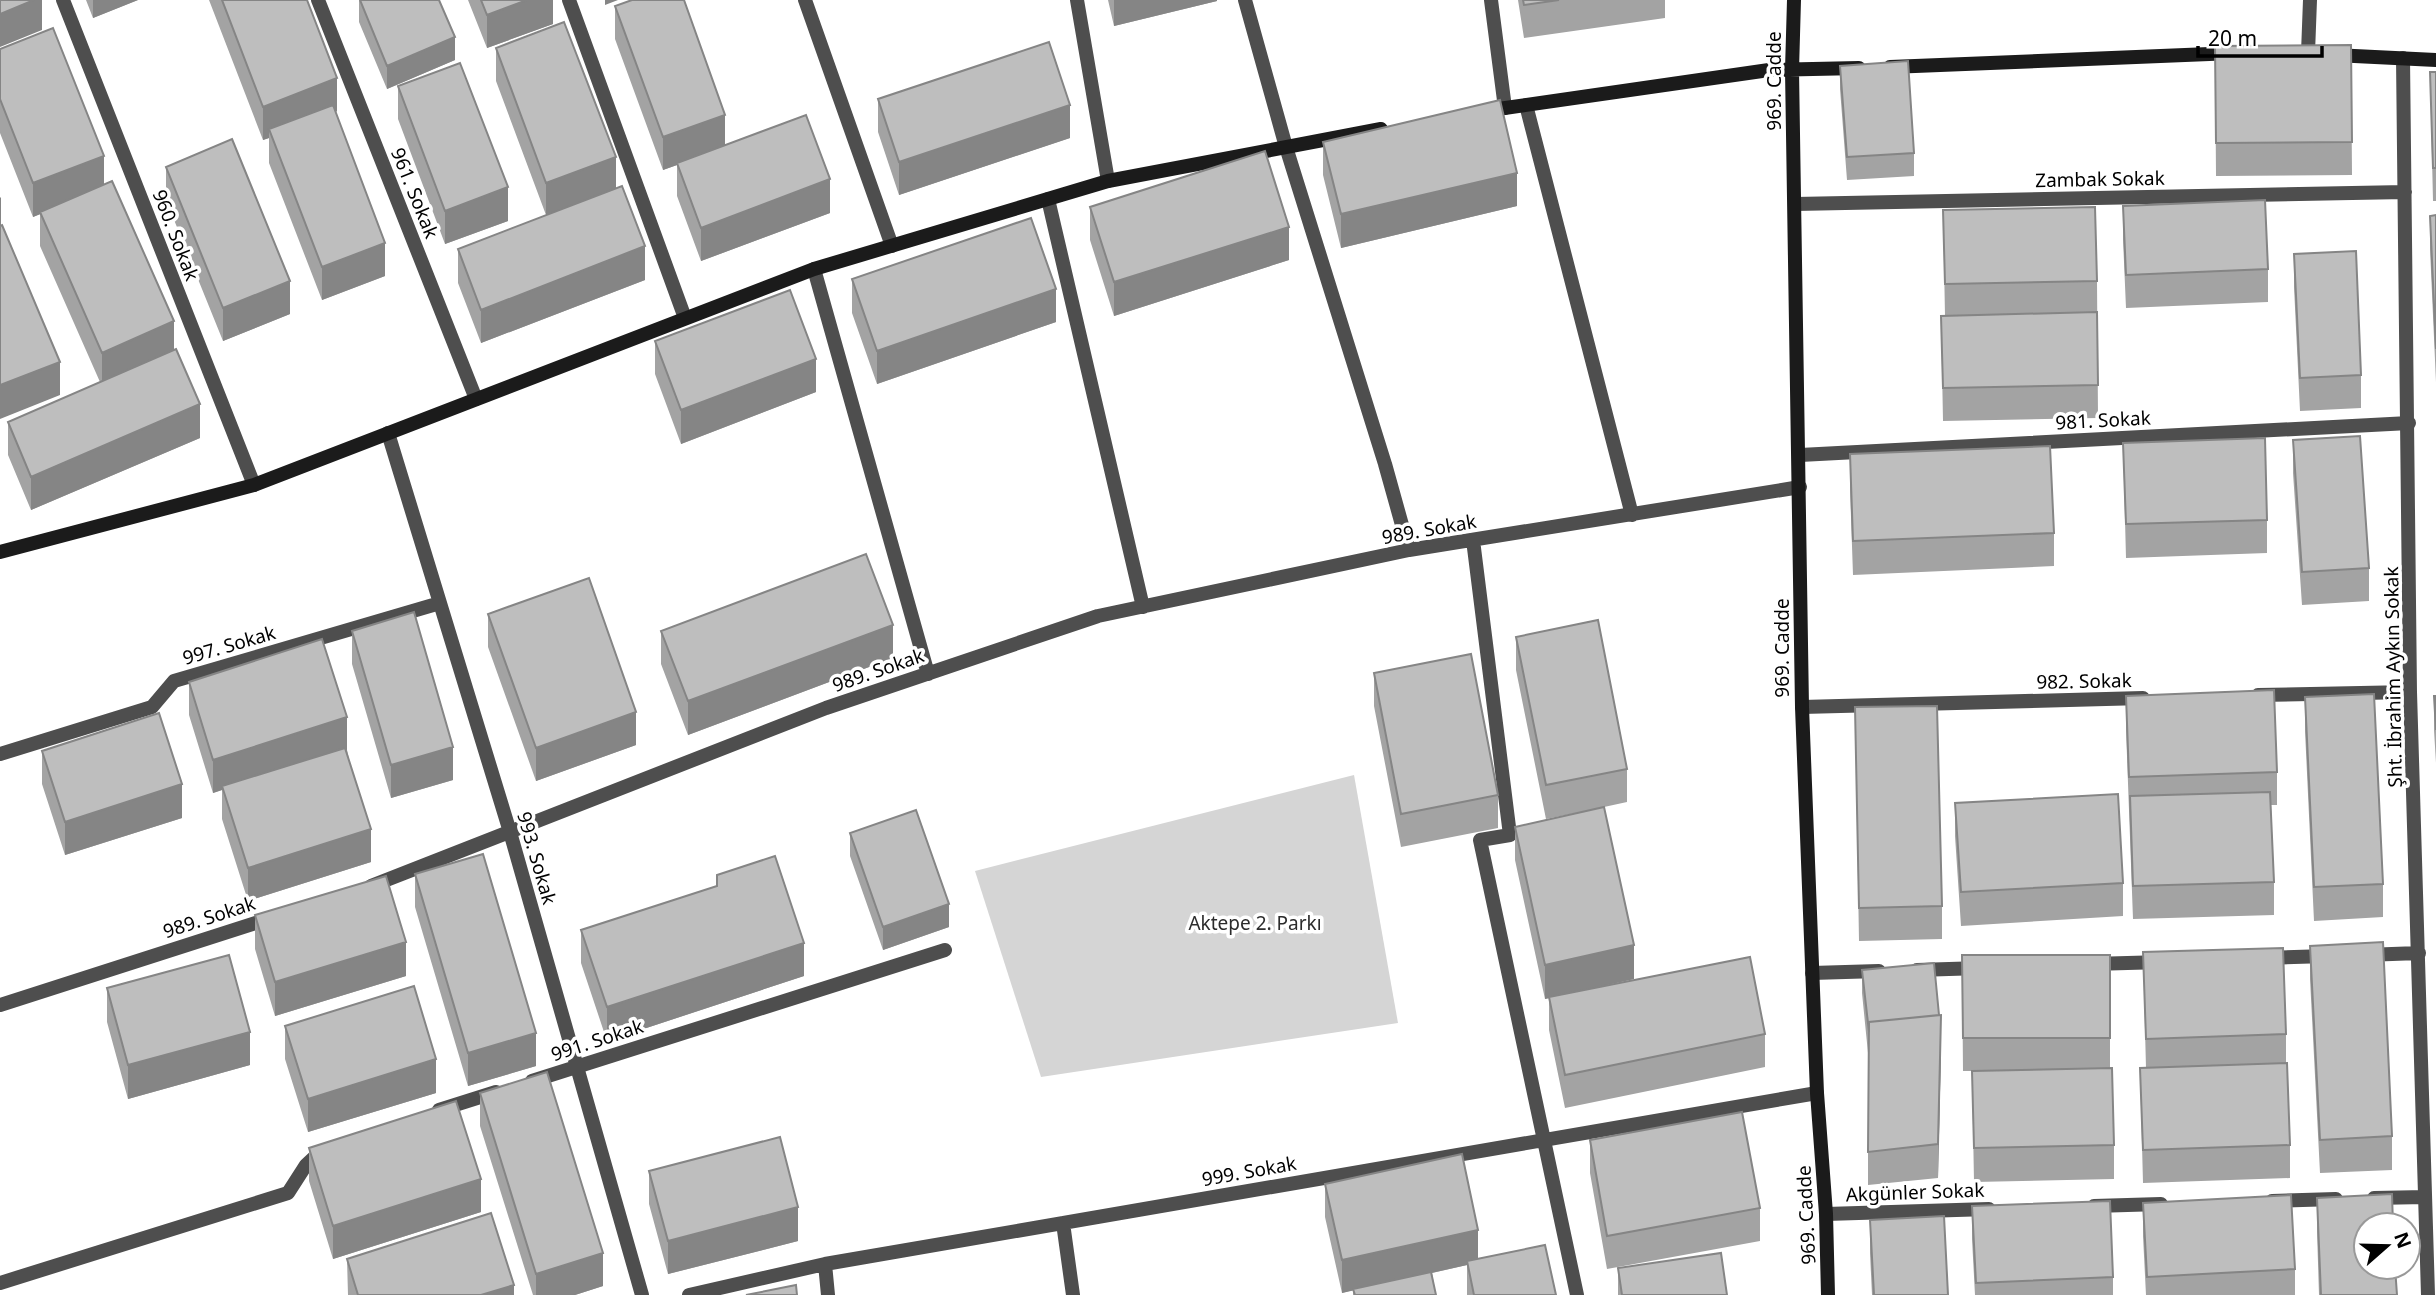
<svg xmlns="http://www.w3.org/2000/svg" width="2436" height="1295" font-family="'Noto Sans',sans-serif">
<rect width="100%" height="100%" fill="#fff"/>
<path fill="#d5d5d5" d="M1354,775L1398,1023L1041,1077L975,871Z"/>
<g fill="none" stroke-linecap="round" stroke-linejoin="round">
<path stroke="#4e4e4e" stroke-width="14" d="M63,0L254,485
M318,0L476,399
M569,0L685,318
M805,0L892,246
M1077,0L1108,181
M1245,0L1286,147L1385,464L1409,550
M1491,0L1505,108
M2308,53L2310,0
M2403,58L2410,692L2428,1295
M1526,105L1632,515
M1048,199L1143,607
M1795,204L2405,192
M814,269L928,674
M388,433L510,832L642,1295
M1800,455L2409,423
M1473,540L1510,835L1480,840L1577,1295
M2258,695L2410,692
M1802,707L2143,698
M0,754L152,707L174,681L440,603
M371,886L826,708L1098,616L1409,550L1800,487
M2365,955L2419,953
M2267,958L2327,956
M2092,964L2163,962
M1917,970L1981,968
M1812,973L1879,971
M0,1005L271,918
M532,1081L945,950
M439,1110L496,1092
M2374,1198L2425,1197
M2272,1201L2336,1199
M2094,1206L2161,1204
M1826,1214L1989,1209
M1063,1223L1073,1295
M825,1264L828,1295
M0,1283L288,1193L306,1165L321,1151
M689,1295L825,1264L1817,1093"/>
<path stroke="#1b1b1b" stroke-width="14" d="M1794,0L1792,70L1802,707L1817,1093L1826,1214L1828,1295
M2334,55L2436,60
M1890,67L2234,53
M1484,111L1769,70L1859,68
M0,552L254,485L814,269L1108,181L1381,129"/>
</g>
<path fill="#a3a3a3" d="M86,0H138L93,18Z
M209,0H307L337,111L336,112L385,276L322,300L269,163V138L263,140Z
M359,0L455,60L387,89L359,22Z
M468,0H553V24L487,48Z
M1108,0H1217V1L1114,26Z
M1518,0H1665V18L1524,38Z
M615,6L725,145L830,213L701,261L677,196V165L663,170L615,39Z
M2351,45L2352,175L2216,176L2215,46Z
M496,48L616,188L645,280L481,343L458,283V249L546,215L496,81Z
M0,49L104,184L174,351L200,438L31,510L8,455V422L100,382L40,246V214L33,217L0,133Z
M1840,66L1914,153V176L1847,180L1840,89Z
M2430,72H2436V201H2433Z
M398,86L508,221L445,244L398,119Z
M878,99L1070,138L899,195L878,132Z
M1323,142L1517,206L1341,248L1323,175Z
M166,167L290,314L223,341L166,200Z
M2123,206L2268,269V302L2126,308L2123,239Z
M1090,207L1289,260L1114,316L1090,240Z
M1943,210L2097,281L2098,418L1943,421L1941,316H1945Z
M2436,215V382L2430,249V216Z
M2294,254L2361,375V408L2300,411L2294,287Z
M852,279L1056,322L877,384L852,313Z
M655,341L816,392L681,444L655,374Z
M2293,440L2369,568V601L2302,605L2293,473Z
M2123,443L2267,520V553L2126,558Z
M1850,454L2054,533V566L1853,575L1850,488Z
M488,614L636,745L536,781L488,647Z
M352,631L453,780L391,798L352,664Z
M661,631L893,658L688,735L661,664Z
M1516,637L1627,769V802L1604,807L1634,979L1574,992L1765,1034V1067L1565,1108L1549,1030V998L1545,999L1515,860V827L1596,809L1546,819L1516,670Z
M1374,673L1498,795V828L1401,847L1374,706Z
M189,682L347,750L371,862L248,901L222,819V790L213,793L189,715Z
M2126,696L2277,772V805H2271L2274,882V915L2133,919L2126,729Z
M2434,696H2436V763L2434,730Z
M2305,697L2383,884V917L2314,921L2305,731Z
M1855,707L1942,906V939L1859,941Z
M42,751L182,818L65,855L42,784Z
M1955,803L2123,883V916L1961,926L1955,836Z
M850,833L949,927L883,950L850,856Z
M415,874L536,1066L468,1086L415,907Z
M255,915L406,976L275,1016L255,949Z
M581,930L804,976L607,1041L581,963Z
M2310,946L2392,1136V1170L2320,1173L2310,979Z
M2143,952L2286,1034V1063L2290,1145V1178L2143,1183L2140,1068H2146Z
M1962,955H2110V1068L2114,1145V1179L1974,1182L1972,1071H1963Z
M1862,970L1941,1049L1938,1178L1868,1185V1053L1862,993Z
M107,988L250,1065L128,1099L107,1022Z
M285,1026L436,1093L308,1132L285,1059Z
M480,1093L603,1286L575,1295H533L480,1126Z
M1590,1140L1760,1208V1241L1607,1269L1590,1173Z
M309,1148L481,1212L333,1259L309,1181Z
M649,1171L798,1241L668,1274L649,1204Z
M1325,1184L1478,1258L1556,1295H1467V1265L1432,1273L1436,1295H1353V1290L1342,1293L1325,1217Z
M2317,1198L2397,1295H2319L2317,1231Z
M2143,1203L2295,1269V1295H2146L2143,1236Z
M1972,1206L2113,1277V1295H1975L1972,1239Z
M1870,1220L1948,1295H1872L1870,1253Z
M347,1259L514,1295H348Z
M1618,1268L1727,1295H1618Z"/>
<path fill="#858585" d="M34,0H42V30L0,47V14Z
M93,0H138L93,18Z
M527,0H553V24L487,48V15Z
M605,0H618L605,5Z
M1114,0H1217V1L1114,26Z
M455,37V60L387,89V66Z
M337,78V111L272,137L269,129V138L263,140V107Z
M1070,105V138L899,195V162Z
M725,115V148L677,163V165L663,170V137Z
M104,156V189L33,217V183Z
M616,157V190L546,217V183Z
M1517,173V206L1341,248V214Z
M830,179V213L701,261V228Z
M508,187V221L445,244V211Z
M1,197V231H0V198Z
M1289,227V260L1114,316V282Z
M385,243V276L322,300V267Z
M645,246V280L481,343V310Z
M290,281V314L223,341V308Z
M1056,289V322L877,384V351Z
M174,321V355L102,386V353Z
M816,359V392L681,444V410Z
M60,362V395L0,419V385Z
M200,404V438L31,510V477Z
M893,625V658L688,735V701Z
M636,712V745L536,781V748Z
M347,717V750L222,786V790L213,793V760Z
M453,747V780L391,798V765Z
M182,784V818L65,855V822Z
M371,829V862L248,901V868Z
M949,904V927L883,950V927Z
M406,942V976L275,1016V982Z
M804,943V976L607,1041V1007Z
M1634,945V979L1545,999V965Z
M1941,1015V1049L1938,1178V1144Z
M250,1032V1065L128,1099V1065Z
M536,1033V1066L468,1086V1053Z
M436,1059V1093L308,1132V1099Z
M481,1179V1212L333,1259V1226Z
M798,1207V1241L668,1274V1241Z
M1478,1230V1263L1467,1261V1265L1342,1293V1260Z
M603,1253V1286L575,1295H536V1274Z
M514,1285V1295H481Z"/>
<path fill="#bebebe" stroke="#858585" stroke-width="2" d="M0,0H34L0,14Z
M222,0H307L337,78L263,107Z
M360,0H439L455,37L387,66Z
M481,0H527L487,15Z
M632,0H684L725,115L663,137L615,6Z
M1523,0H1559L1524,5Z
M564,22L616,157L546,183L496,48Z
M53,28L104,156L33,183L0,99V49Z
M1049,42L1070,105L899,162L878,99Z
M2351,45L2352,142L2216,143L2215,46Z
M1908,61L1914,153L1847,157L1840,66Z
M460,63L508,187L445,211L398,86Z
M2430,72H2436V168H2433Z
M1500,100L1517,173L1341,214L1323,142Z
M333,105L385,243L322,267L269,129Z
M806,115L830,179L701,228L677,163Z
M232,139L290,281L223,308L166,167Z
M1265,151L1289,227L1114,282L1090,207Z
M112,181L174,321L102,353L40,212Z
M622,186L645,246L481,310L458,249Z
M2265,200L2268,269L2126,275L2123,206Z
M2095,207L2097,281L1945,284L1943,210Z
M2436,215V349L2430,216Z
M1031,218L1056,289L877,351L852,279Z
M2,225L60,362L0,385V226Z
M2356,251L2361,375L2300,378L2294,254Z
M790,290L816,359L681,410L655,341Z
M2097,312L2098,385L1943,388L1941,316Z
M176,349L200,404L31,477L8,422Z
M2360,436L2369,568L2302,572L2293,440Z
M2265,438L2267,520L2126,524L2123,443Z
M2050,446L2054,533L1853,541L1850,454Z
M866,554L893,625L688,701L661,631Z
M589,578L636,712L536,748L488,614Z
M414,612L453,747L391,765L352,631Z
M1598,620L1627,769L1546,785L1516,637Z
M322,639L347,717L213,760L189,682Z
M1471,654L1498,795L1401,814L1374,673Z
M2274,690L2277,772L2129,777L2126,696Z
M2374,694L2383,884L2314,887L2305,697Z
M2434,696H2436V730Z
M1937,706L1942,906L1859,908L1855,707Z
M159,713L182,784L65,822L42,751Z
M345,748L371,829L248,868L222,786Z
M2270,792L2274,882L2133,886L2130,796Z
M2118,794L2123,883L1961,892L1955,803Z
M1604,807L1634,945L1545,965L1515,827Z
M916,810L949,904L883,927L850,833Z
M483,854L536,1033L468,1053L415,874Z
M775,856L804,943L607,1007L581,930L717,886V875Z
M386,876L406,942L275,982L255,915Z
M2383,942L2392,1136L2320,1140L2310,946Z
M2283,948L2286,1034L2146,1039L2143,952Z
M229,955L250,1032L128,1065L107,988Z
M1962,955H2110V1038H1963Z
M1750,957L1765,1034L1565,1075L1549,997Z
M1934,963L1939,1015L1869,1022V1032L1862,970Z
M414,986L436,1059L308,1099L285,1026Z
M1941,1015L1938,1144L1868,1152L1869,1022Z
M2287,1063L2290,1145L2143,1150L2140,1068Z
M2112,1068L2114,1145L1974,1148L1972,1071Z
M547,1072L603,1253L536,1274L480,1093Z
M456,1101L481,1179L333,1226L309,1148Z
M1742,1112L1760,1208L1607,1236L1590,1140Z
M780,1137L798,1207L668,1241L649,1171Z
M1462,1154L1478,1230L1342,1260L1325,1184Z
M2392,1194L2393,1225H2366V1267H2395L2397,1295H2321L2317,1198Z
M2291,1195L2295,1269L2147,1277L2143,1203Z
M2110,1201L2113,1277L1976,1283L1972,1206Z
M491,1213L514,1285L481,1295H358L347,1259Z
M1944,1216L1948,1295H1874L1870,1220Z
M1545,1245L1556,1295H1474L1467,1261Z
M1721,1253L1727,1295H1622L1618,1268Z
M1431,1272L1436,1295H1355L1353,1289Z
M796,1285L797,1295H746Z"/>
<g text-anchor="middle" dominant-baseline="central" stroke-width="7" stroke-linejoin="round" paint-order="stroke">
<g font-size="19" fill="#000" stroke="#fff">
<text transform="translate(1774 81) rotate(-90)">969. Cadde</text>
<text transform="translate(2100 179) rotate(-1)">Zambak Sokak</text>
<text transform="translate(415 193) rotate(68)">961. Sokak</text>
<text transform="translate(176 235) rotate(69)">960. Sokak</text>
<text transform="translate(2103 420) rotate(-3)">981. Sokak</text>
<text transform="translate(1429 529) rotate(-10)">989. Sokak</text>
<text transform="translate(229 645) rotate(-16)">997. Sokak</text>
<text transform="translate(1782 648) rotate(-90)">969. Cadde</text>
<text transform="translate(878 670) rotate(-19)">989. Sokak</text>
<text transform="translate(2393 677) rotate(-91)">Şht. İbrahim Aykın Sokak</text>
<text transform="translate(2084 681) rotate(-1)">982. Sokak</text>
<text transform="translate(537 858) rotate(74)">993. Sokak</text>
<text transform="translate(209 917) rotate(-18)">989. Sokak</text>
<text transform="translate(597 1040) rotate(-18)">991. Sokak</text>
<text transform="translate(1249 1171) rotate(-10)">999. Sokak</text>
<text transform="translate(1915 1192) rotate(-2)">Akgünler Sokak</text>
<text transform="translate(1806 1215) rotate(-93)">969. Cadde</text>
</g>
<g font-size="19" fill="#2c2c2c" stroke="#fff">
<text x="1255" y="923">Aktepe 2. Parkı</text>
</g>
</g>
<g transform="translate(2387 1246) rotate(70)"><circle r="33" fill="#ffffff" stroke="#999999" stroke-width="2"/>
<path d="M0-5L12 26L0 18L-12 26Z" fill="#000000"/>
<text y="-10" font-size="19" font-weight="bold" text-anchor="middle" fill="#000000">N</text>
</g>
<path d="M2198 46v10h124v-10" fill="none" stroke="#000000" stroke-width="3.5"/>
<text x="2208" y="46" font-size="21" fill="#000000" stroke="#ffffff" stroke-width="5" paint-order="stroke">20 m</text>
</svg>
